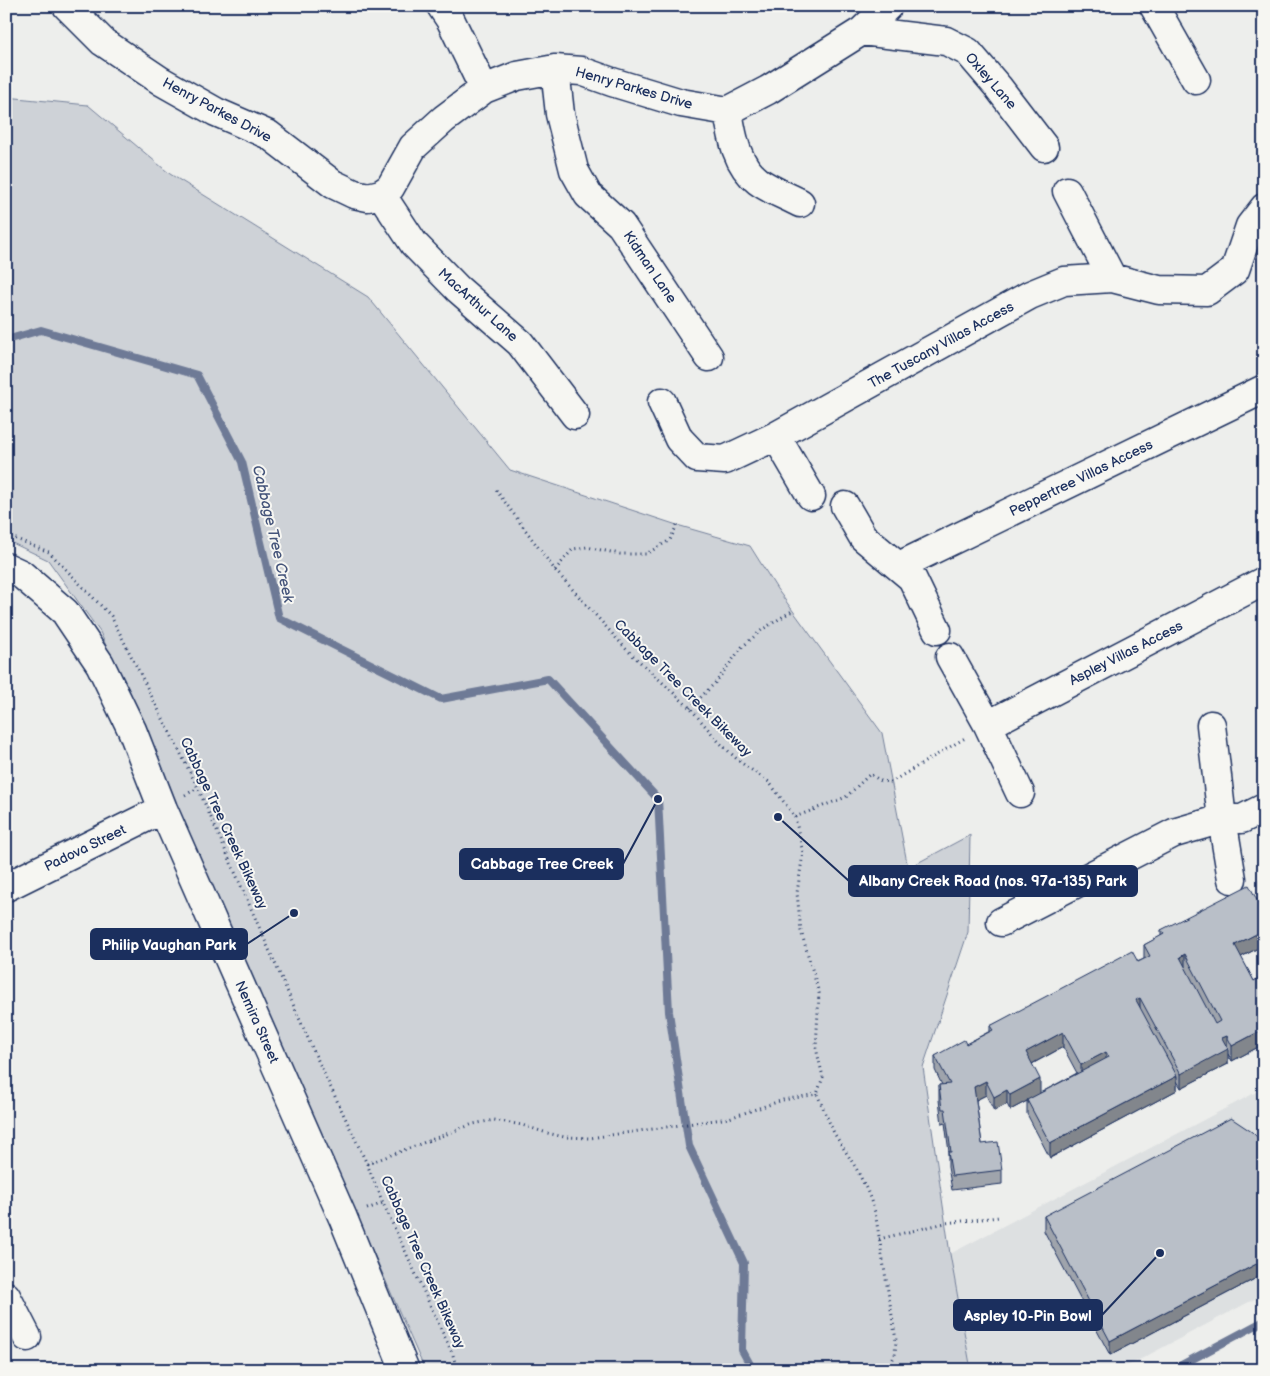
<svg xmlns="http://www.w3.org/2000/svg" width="1270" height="1376" font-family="'Balsamiq Sans',sans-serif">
<rect width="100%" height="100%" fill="#edeeec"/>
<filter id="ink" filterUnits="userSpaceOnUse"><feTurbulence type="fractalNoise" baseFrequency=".02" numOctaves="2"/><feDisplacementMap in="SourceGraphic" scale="10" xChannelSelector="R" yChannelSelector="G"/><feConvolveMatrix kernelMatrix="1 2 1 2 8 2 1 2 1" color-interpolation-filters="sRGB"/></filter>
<g filter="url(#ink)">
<path fill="#dde0e1" d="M1264,1088V1294L1120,1370H971L950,1254Z"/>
<path fill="#ced2d7" stroke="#74809a" d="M6,97L88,105L170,174L368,297L510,470L677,525L750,546L777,589L882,733L908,868L970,835L968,932L923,1067L950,1254L971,1370H425L100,632L48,560L6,540Z"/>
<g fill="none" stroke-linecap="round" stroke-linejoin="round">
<path stroke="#6e7a96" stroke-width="8" d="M6,340L41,330L197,375L242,462L279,618L441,699L548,679L658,799L669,1012L689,1146L744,1263L742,1350L753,1370
M1172,1370L1264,1321"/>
<defs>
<path id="minor" d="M67,6L103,42L161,81L216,112L269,135L333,184L354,194L368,197L381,194L390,188L413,147L444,119L484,89L517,76L555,69L581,71L612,82L681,103L728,111L768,90L862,31L888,6
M441,6L451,21L484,89
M1154,6L1196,80
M862,31L946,41L968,52L998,87L1044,147
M555,69L560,114L574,170L588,195L621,225L709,357
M728,111C732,136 736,164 758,181C770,190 787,196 800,203
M1067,191L1112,278
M381,194L414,244L458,289L520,343L575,415
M662,402L679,439L697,458L725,460L776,436L1030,295L1064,281L1112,278L1159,290L1207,291L1235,270L1250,226L1264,208
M776,436L811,496
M845,506L863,537L912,578L937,630
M899,566L1264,389
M6,567L21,574L65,612L100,664L132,730L163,809L343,1218L405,1370
M950,657L988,725L1020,793
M988,725L1264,581
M1211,725L1222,819L1232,879
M6,887L163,809
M1001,922L1174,833L1222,819H1242L1264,808
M6,1296L27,1337"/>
</defs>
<use href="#minor" stroke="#1b2f5e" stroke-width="31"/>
<path stroke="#1b2f5e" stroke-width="3" stroke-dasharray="1 4" stroke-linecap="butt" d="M496,490L555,570L626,649L690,708L719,742L740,762L769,782L795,817L803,853L797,893L801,931L819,993L816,1048L823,1077L817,1094
M6,535L49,552L111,616L198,788L314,1052L367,1164L383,1203L453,1355L457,1370
M555,570L573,549L587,547L620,554H646L670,540L677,525
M690,708L716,682L742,647L763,629L792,611
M185,795L198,788
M795,817L846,797L870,774L881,781L891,782L965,738
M367,1164L473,1124L494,1120L522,1125L547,1133L564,1137L590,1138L729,1118L783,1100L817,1094L834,1133L856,1168L867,1190L875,1212L896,1340L895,1355L887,1370
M367,1209L383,1203
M879,1239L945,1223L999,1217"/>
<use href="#minor" stroke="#f6f6f2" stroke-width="28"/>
</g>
<path fill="#9fa4ac" stroke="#1b2f5e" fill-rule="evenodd" d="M1264,877V945L1241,957L1254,981L1264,975V1044L1232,1061L1228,1054V1064L1181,1088L1177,1081V1090L1050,1158L1027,1114V1101L1010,1110L1007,1104L994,1111L986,1095L976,1100L982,1144L1002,1170V1184L952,1190L948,1167V1152H949L945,1123L942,1124L939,1100V1085H942L935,1070V1056L966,1044L990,1031V1026L1144,959V945L1161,936V930L1257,900L1262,897L1260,894V879ZM1063,1047L1077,1073L1040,1093L1032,1064Z
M1264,1144V1274L1110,1355L1044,1231V1216Z"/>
<path fill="#82868c" stroke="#1b2f5e" d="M1264,930V945L1235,960V945Z
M1185,954V969L1180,957Z
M1140,998V1013L1136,1000Z
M1264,1029V1044L1232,1061V1046Z
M1063,1032V1047L1026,1067V1052Z
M1227,1036V1050L1228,1049V1064L1181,1088V1074L1222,1038Z
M1106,1052V1066L1081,1080V1065Z
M1177,1076V1090L1050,1158V1143Z
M1040,1079V1094L1010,1110V1095Z
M986,1081V1095L974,1101V1087Z
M1007,1090V1104L994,1111V1097Z
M1264,1260V1274L1110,1355V1341Z"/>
<path fill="#b9bfc8" stroke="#1b2f5e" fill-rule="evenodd" d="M1264,877V887L1260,879Z
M1249,885L1257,900L1264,896V930L1235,945L1254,981L1264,975V1029L1232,1046L1227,1036L1222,1038L1228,1049L1181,1074L1140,998L1136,1000L1177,1076L1050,1143L1027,1100L1109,1057L1106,1052L1081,1065L1063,1032L1026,1052L1040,1079L1010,1095L1007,1090L994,1097L986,1081L974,1087L982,1144L998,1142L1002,1170L952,1176L948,1152H951L945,1109H942L939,1085L950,1084L935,1056L964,1040L966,1044L993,1030L990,1026L1132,951L1138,962L1150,956L1144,945L1164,934L1161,930ZM1185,954L1220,1021L1215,1024L1180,957Z
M1231,1118L1252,1132L1264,1144V1260L1110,1341L1044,1216Z"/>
</g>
<g text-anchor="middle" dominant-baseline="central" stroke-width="4" stroke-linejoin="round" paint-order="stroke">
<g font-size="14" fill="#1b2f5e" stroke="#f6f6f2">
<text transform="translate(991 81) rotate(49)">Oxley Lane</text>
<text transform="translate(634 88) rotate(16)">Henry Parkes Drive</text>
<text transform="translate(217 110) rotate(28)">Henry Parkes Drive</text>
<text transform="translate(650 267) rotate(56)">Kidman Lane</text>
<text transform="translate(478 305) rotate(42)">MacArthur Lane</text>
<text transform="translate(941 345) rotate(-29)">The Tuscany Villas Access</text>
<text transform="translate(1081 478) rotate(-26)">Peppertree Villas Access</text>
<text transform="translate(1126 653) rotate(-27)">Aspley Villas Access</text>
<text transform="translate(683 688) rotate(45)">Cabbage Tree Creek Bikeway</text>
<text transform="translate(224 823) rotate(65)">Cabbage Tree Creek Bikeway</text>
<text transform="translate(85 848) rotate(-26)">Padova Street</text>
<text transform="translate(257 1022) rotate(66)">Nemira Street</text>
<text transform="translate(423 1262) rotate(66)">Cabbage Tree Creek Bikeway</text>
</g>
<g font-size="15" font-style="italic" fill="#44547a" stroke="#f6f6f2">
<text transform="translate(273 534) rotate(77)">Cabbage Tree Creek</text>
</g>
</g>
<path fill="none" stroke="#1b2f5e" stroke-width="2" d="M658 799L623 864M778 817L849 881M294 913L247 944M1160 1253L1102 1315"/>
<g fill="#1b2f5e" stroke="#f6f6f2" stroke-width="2">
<circle cx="658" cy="799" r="5"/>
<circle cx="778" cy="817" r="5"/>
<circle cx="294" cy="913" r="5"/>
<circle cx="1160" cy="1253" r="5"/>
</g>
<g fill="#1b2f5e" stroke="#1b2f5e" stroke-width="2">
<rect x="460" y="849" width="163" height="30" rx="5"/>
<rect x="849" y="866" width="288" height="30" rx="5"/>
<rect x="91" y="929" width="156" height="30" rx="5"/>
<rect x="954" y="1300" width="148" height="30" rx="5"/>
</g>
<g font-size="15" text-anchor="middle" font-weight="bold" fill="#fff">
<text x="542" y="869">Cabbage Tree Creek</text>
<text x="993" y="886">Albany Creek Road (nos. 97a-135) Park</text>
<text x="169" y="950">Philip Vaughan Park</text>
<text x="1028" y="1321">Aspley 10-Pin Bowl</text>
</g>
<rect width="1270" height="1376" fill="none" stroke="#f6f6f2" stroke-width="25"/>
<rect x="12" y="12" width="1245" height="1351" fill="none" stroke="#1b2f5e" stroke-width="2" filter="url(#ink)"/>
</svg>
